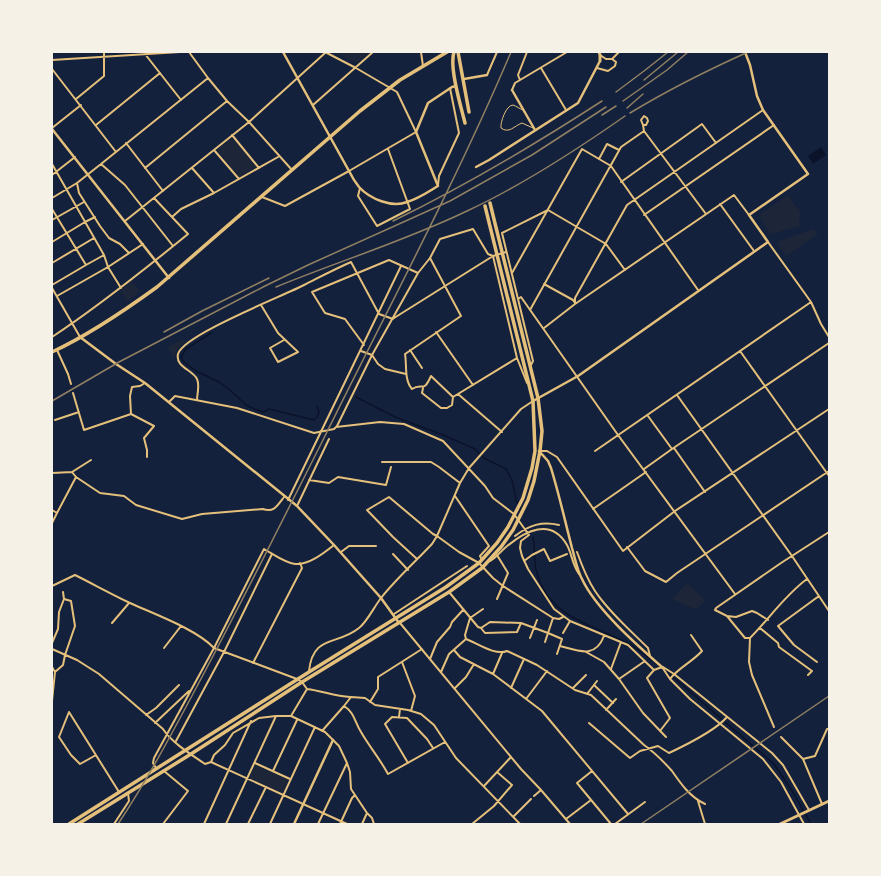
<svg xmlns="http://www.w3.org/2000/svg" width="881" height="876" font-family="Mulish,sans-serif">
<rect width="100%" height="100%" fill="#14213d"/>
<path fill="#1d2539" d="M331,52H369L357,63Z
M232,138L256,165L255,167L239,177L218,151L217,150Z
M788,195L801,213L799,218L800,226L771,234L761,220L760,214Z
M814,229L818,234L786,256L776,242Z
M132,281L140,291L128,301L120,291Z
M182,340H187L177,349L174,358L168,347Z
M687,583L705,600L697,610L672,599Z
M255,765L288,779L282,793L249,778Z"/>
<path fill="#0b132b" d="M821,147L826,155L813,164L808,156Z"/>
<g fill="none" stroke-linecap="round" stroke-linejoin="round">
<path stroke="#0b132b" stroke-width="1.5" d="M211,333L186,349L181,357L184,362L196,371L219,382L230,390L246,405L252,408L264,412L269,409L314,420L317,417L319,413L317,406
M356,397L395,417L443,435L475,449L484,458L506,469L512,480L516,500L521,510
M533,537C535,546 534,553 535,562C535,569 538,576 540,582C555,621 602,627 634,647C643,653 652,660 661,667
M667,672L774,764L791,789L811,824"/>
<path stroke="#e5c07b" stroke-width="1" d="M523,110C520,109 516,106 513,105C506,105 500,123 501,128C509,134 514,126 522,123L533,128"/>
<path stroke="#e5c07b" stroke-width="2" d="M189,52L208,78L227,101L249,122L292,170
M421,52L423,66
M145,54L181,100
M612,59L619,52
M52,60L180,52
M541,68L566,110
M597,68L608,71L615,66L616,62L612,59H606L600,55
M52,69L116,152
M487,75L497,52
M520,80L518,75L527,52
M512,90L515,83L567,52
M76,99L104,76V52
M313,105L373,52
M96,125L160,73
M643,125H646L648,121L647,118L644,116L641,120L643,125L644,131L706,214
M52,128L81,105
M232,135L259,168
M126,143L163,191
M214,150L239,179
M599,159L607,144L619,150
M52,164L104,255L108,267L121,288
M101,164L125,185L173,246
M145,168L227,101
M192,168L214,193
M52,175L75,157
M621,182L702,124L716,143
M77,183L79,193L100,226L109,238L120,244L129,253
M438,185L439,176L459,133L450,88
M360,188L358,196L377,226L410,209L388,149
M262,197L285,206L349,171L416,132L397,92L356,68L325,52
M52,198L77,183L101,164L208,78
M720,204L754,251
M52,209L86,265L52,285
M548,210L502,233L518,299L521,297L618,435L735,594
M548,210L606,244L625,270
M644,215L774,125
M172,217L181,209L214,193L278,157
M52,220L84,202
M125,221L249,122L325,53
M52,242L85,222L95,217
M768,242L811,302L821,324L829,337
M430,258L461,316L405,354C407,365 404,380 412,389C423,382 423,394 431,376L453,397
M52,263L94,238
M86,265L104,255
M512,273L582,149L611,166L698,290
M544,284L573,300L575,303
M52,288L80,337
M57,296L108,267L143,244
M518,299L533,361L531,365
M575,304V298L627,205L763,110
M261,305L278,333L298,352L278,362L270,348L284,340
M530,310L621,147L644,131
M394,318L493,256L506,252
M544,328L575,304L734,195L749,215
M436,332L473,385
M52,337C99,306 144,270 188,234L154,198
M364,345L345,319L325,313L312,292L389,260L418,273
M57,350L68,374L71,384
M410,350L422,368
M361,351L372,355L378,364L385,369L406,374
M740,351L829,476
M423,388L422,393L441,408H447L452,405L453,397
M73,393L84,430L131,414L130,396L132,387L140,386L145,383
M458,394L502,432
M677,395L792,556L829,611
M453,397L517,358
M197,400C197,394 200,385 197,379C193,370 175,367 178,354C183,335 283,296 304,285C320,277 335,269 351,262L379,314L393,319
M169,402L175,396L237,408L314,433L334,429L336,427L380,422L404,424L443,441L485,486L493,498L514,514L529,535L521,541L520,548L522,556L528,569L554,609L570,621L628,645L654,670L662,667
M131,414L154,426L144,438L147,450V457
M648,416L672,449
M55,420L79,412
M337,426L372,355L418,273L430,258L440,239L473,229L488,254L493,256L517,358L527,383
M674,448L705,492
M540,451H547L557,457L623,551L675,511L829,409
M595,451L811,302
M382,462H431L439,467L460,483
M644,469L672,449L829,343
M72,472L91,460
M52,473L72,472L76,477L100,493L124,496L136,505L182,519L202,514L263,509C274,513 278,505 284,497
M309,480L329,483L338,477L386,485L391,467
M455,496L489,546L480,556L482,560
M288,500L401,266
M297,506L329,439
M593,509L646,472
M52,510L57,513L76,477
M52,523L57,513
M515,536C529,525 542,521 559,525
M627,547L645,571L666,582L677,573L829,471
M341,552L349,546H376
M577,552C582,566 587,579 595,591C609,612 630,630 648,648L650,656
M393,554L408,570
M417,559L393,537L367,510L389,497L433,534L437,536L459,552L479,563L493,578L503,586L553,618L559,619L563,617
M490,561C496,558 501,551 506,547C525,531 551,517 567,545C572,554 572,564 579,574
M524,561L532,555L544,549L550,561L567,554
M52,586L75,575C93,584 111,594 130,603C154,614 196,629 214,648L297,679L302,682L307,689L291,716
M449,592L478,627L481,628L490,622L521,623L548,633L562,639L557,654
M497,599L508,573L497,555
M394,614L467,566
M727,616L745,638H750
M768,620L757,613L752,611L736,617L727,616L715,610L716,608L781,563L829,532
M112,623L129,603
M400,623L521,769L541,790L570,824
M481,628L485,633L517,632L521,623
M760,628L778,643L779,647L812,671L808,675
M563,633L570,621
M530,638L537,620
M466,639L465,635L470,618L483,609
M545,642L553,618
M52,643L58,629L59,612L64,599L63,592
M560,646C579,651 595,659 604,636
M164,648L181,626
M52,649L77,660L99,674L163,729C172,743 192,755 205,764L211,762L347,824
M454,650L460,657L493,674L542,711L628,814
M586,652L604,662L619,679L643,713L666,737
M430,659L437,642L450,627L452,622L463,610
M402,662L415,696L411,711
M817,662L794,645L778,626L819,596
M253,663L302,568L300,563
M52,667L55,672
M662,667L670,679L690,699L763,759L781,782L804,824
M663,667L674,674L772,753L783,765L809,810
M611,669L621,642
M654,670L647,678L670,718L660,731
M309,671C313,634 337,646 359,628C367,622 374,607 381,598C396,579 415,562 432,544L437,536L460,483L469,468L521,409L533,401
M441,672L449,654L466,639C477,643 495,656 507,651L537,665L575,690L591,695L644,745C654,752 664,762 672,771C681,784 690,797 705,804
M493,674L502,653
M619,679L645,661
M670,679C677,669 692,662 702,651L691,635
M594,685L613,703
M455,688L466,677L474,664
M511,688L524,659
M573,688L586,675
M307,689C322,691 335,696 350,697
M587,694L597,681
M526,699L547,671
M52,701L55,672L63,665L65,655L75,626L71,601L64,599
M370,702L378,689V677L422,649
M344,706L351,697L365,698L375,705L408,710L421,714L434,725L456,758L520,824
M606,710L616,699
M146,715L156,708L179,685
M399,717L400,709
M155,723L189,691
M589,723L630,758L640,751L658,746L669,753C686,745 715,731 727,717
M774,727L752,675L749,662L750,638C769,619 785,595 807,579
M322,731L344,706C355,713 354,721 361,732C369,746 380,759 388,774L445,742
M781,737L803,759L822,804
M176,741L224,652L272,554
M96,755L80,764L71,755L59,737L69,712L119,792
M803,759L815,756L827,729H829
M211,762L214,755L225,745L233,733L259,718L276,716
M255,763L290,779
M408,763L385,724L392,717L407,718L427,739L433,748
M156,768L153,763L154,758L214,648L264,549C273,554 285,563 295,564C309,565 324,553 334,545
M273,771L297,720
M592,771L577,783L611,824
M484,786L511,757
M534,796L541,790
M698,801L705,824
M514,816L531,799
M566,819L591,800
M114,824L129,801L128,793
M163,824L188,791L164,771
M204,824L251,721
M226,824L276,716H291L325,732L339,746L347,763L350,772L351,789L367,813L372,818L374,824
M248,824L266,787
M270,824L315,727
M318,824L347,763
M340,824L352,798L355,795
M362,824L367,813
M472,824L494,806L512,785L497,772
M615,824L645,802"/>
<path stroke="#e5c07b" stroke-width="2.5" d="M283,52L349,171C352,177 355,182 359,187C370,199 392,208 407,202C418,199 428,192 438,186L416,132L428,103L452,87L456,86
M464,79L487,75
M512,90L535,130
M52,129L169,278
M476,167L489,160L578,103L600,61
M80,337L116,364L145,383L297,506L334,545L381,598L399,623
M533,401L578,376L768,242L749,215L808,174L763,110L757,96L750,65L745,52
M539,451L548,461L551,468C559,494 565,521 572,548C575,558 577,570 582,579C596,609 637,645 662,667
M294,824L333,740"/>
<path stroke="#e5c07b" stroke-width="3" d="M599,52L600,55V61
M780,824L829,801"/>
<path stroke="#e5c07b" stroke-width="3.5" d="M454,52C449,67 461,107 465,123
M458,52L469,112
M52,352C89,335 124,311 157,287L360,111L400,80L447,52
M69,824L309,672L446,587L479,563L497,543L508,527L523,498L532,468L535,451L533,401L485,206
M78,824L191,754L302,682L449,592L482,568L501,547L513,530L528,500L534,481L540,451L542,431L538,398L490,203"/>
<path stroke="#918062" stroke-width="1.5" d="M644,80L678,52
M616,92L644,71L668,52
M623,101L667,70L688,52
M627,108L643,94
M630,113C668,90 708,70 748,52
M602,115L616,106
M393,221C465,186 534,145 602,101
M276,287C339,261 405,241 467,211C523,185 575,151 625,116
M164,332L202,311L269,278
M52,401L119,362L265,286L308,265L450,201L532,155L606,107
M118,824C146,782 170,737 194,692C238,610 279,527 321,444C385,314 454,186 511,52
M641,824L829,696"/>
</g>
<rect width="881" height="876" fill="none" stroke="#f6f1e7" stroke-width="106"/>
</svg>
